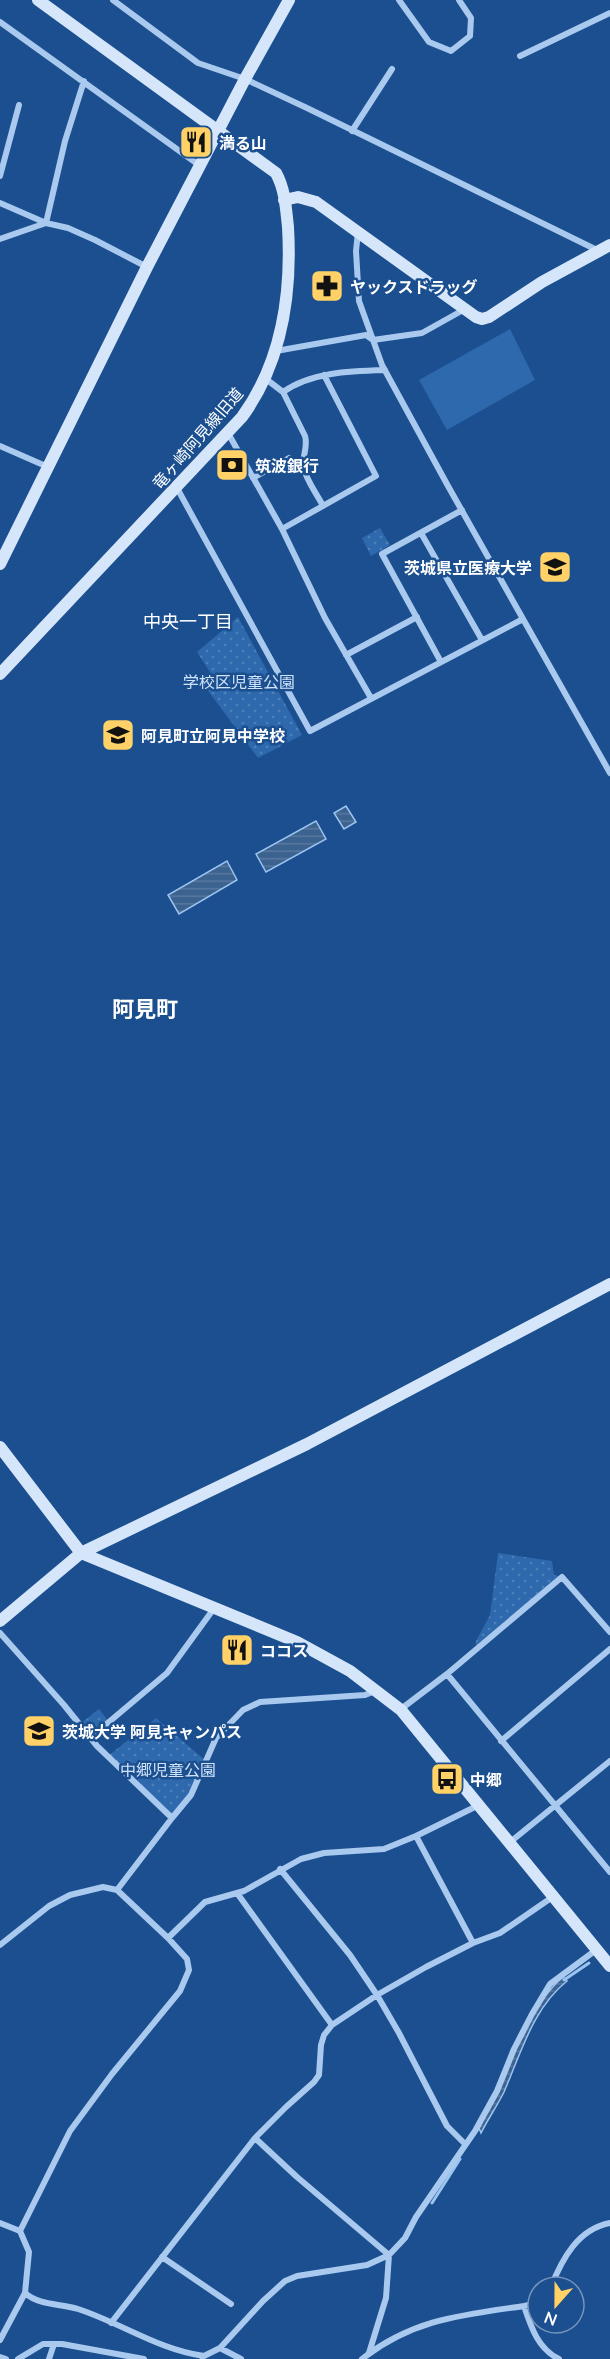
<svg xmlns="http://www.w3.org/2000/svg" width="610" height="2359" font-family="Lato,'Noto Sans JP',sans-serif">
<defs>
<pattern id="park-dots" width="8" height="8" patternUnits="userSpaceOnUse" patternTransform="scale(1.5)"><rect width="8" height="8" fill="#2e69ad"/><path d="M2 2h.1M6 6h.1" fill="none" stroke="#4d80b9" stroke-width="1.8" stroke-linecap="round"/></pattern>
<pattern id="water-rules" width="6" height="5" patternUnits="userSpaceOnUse" patternTransform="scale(1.5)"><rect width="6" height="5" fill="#3c6290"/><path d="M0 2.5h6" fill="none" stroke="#597aa1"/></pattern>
</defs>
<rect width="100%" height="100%" fill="#1b4f8f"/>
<path fill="#2e69ad" d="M510,329L535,380L447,430L419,380Z"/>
<path fill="url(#park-dots)" d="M380,528L390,545L371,556L362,538Z
M238,617L302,735L258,758L200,680L210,672L197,652Z
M498,1553L552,1561L554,1575L561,1577L478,1647L475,1643L490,1615Z
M99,1709L109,1722L90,1738L80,1724Z
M156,1718L206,1761L191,1795L172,1818L108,1756Z"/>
<path fill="url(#water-rules)" stroke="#9cc4f0" stroke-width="1.5" d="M346,806L356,822L344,829L334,813Z
M316,821L326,839L266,872L256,854Z
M227,861L237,880L179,914L168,895Z
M563,1977L567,1981C533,2008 521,2053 504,2092C497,2106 488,2119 481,2133L479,2128C499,2086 528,2006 563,1977Z"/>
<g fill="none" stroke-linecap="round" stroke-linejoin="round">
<path stroke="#9cc4f0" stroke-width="3" d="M564,1980L589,1963
M432,2203L460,2159"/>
<path stroke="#a9c9ee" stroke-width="6" d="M113,0L198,63L245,79L307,108L599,251
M399,0L429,42L451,51L470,36L471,18L459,0
M0,22L199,165
M520,56L610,13
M352,131L392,69
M0,176L19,105
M0,203L46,223L68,228L95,240L147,267
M46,223L65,141L84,81
M358,232L356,251L359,301L382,365L448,486L610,773
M0,239L46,223
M276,351L366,335L373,340L422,333L465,309
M266,379L283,392C311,372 351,371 385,370
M283,392L305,436C308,446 303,455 303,465C305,479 317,494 323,506
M228,433L282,529L325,618L371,698
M0,446L48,467
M253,478L289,458
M177,488L310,731L523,619
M282,529L376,476L324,375
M421,533L482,640
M346,655L417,617
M441,662L382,554L462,510
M0,1633L64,1705L97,1746L172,1818
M447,1674L610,1872
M401,1709L447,1674L562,1577L610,1632
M90,1738L167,1673L215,1607
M501,1741L610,1649
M416,1836L473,1943
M509,1843L610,1761
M280,1869L350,1955L377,1995L399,2033L447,2126L465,2144
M117,1890L172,1818L191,1795L216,1738L243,1710L260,1702L365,1695L375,1691
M237,1893L332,2025
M168,1938L205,1902L244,1891L301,1859L324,1853L384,1849L416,1836L479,1805
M0,1945L49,1906L70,1895L103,1887L117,1890L168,1938L187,1959L189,1970L180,1991L112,2074L70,2131L20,2231
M255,2138L297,2177L389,2255
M0,2223L20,2231L29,2252L25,2293L0,2340
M162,2257L231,2304
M551,2287C562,2259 578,2229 610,2223
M25,2293C40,2306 59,2303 78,2309C121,2323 159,2350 204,2356
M524,2306C531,2327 538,2349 559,2359
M111,2323L255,2138L286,2107L314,2082L319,2075L321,2045L324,2035L332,2025L377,1995L426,1967L473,1943L500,1933L554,1896
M220,2348L263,2301L285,2281L297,2276L367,2265L389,2255L405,2238L416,2217L475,2131L497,2091L514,2049L532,2014L550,1984L596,1950
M369,2353L386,2298L389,2255
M0,2357L6,2359
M202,2357L220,2348L241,2359
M18,2359L43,2344H62L144,2359
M49,2359L54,2344
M362,2359C413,2319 462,2315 524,2306L534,2304L538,2300"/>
<path stroke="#d6e6fa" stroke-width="12" d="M284,200L298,197L316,202L476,317L482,319L489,317L542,282L610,245
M0,564L147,267L245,79L289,0
M0,674L242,417C282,362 292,295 288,227C286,209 285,189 276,173L38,0
M0,1447L81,1553L297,1642L350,1671L401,1710L610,1966
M0,1621L81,1553L307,1444L610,1284"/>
</g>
<defs>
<symbol id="restaurant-square" viewBox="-11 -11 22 22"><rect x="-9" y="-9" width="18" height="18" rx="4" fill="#ffd166" stroke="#1b4f8f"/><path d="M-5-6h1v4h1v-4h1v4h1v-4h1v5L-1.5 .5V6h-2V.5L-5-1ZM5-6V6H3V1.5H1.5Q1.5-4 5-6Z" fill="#111"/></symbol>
<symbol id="pharmacy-square" viewBox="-11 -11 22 22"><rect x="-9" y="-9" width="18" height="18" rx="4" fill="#ffd166" stroke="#1b4f8f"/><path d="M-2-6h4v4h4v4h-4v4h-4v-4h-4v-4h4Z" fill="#111"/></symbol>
<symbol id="bank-square" viewBox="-11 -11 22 22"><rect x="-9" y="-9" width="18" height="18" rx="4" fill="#ffd166" stroke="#1b4f8f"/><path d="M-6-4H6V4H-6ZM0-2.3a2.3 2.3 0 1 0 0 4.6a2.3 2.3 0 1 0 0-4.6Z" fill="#111"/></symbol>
<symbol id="school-square" viewBox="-11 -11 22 22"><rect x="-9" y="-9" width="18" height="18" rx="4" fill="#ffd166" stroke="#1b4f8f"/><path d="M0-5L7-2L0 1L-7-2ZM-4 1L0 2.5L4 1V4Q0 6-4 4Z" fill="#111"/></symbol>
<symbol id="university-square" viewBox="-11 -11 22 22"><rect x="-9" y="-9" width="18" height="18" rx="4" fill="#ffd166" stroke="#1b4f8f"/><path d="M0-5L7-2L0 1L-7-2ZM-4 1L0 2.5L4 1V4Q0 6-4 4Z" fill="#111"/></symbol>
<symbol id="bus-square" viewBox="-11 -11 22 22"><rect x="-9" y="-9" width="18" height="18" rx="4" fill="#ffd166" stroke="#1b4f8f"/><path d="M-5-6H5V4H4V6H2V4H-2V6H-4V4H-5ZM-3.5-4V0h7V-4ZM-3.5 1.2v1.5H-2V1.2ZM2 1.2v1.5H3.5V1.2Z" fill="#111"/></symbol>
</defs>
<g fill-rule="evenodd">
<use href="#restaurant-square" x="177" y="123" width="38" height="38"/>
<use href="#pharmacy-square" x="308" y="267" width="38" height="38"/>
<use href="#bank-square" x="213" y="446" width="38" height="38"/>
<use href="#school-square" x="536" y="548" width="38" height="38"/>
<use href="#school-square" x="99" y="716" width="38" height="38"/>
<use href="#restaurant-square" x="218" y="1631" width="38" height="38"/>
<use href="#university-square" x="20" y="1712" width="38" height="38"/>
<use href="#bus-square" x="428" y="1760" width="38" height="38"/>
</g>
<g text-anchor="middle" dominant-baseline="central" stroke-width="5" stroke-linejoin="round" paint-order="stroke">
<g font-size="16" font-weight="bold" fill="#fff" stroke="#1b4f8f" text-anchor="start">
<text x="219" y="142">満る山</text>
<text x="350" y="286">ヤックスドラッグ</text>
<text x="255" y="465">筑波銀行</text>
<text x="532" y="567" text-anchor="end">茨城県立医療大学</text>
<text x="141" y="735">阿見町立阿見中学校</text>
<text x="260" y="1650">ココス</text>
<text x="62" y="1731">茨城大学 阿見キャンパス</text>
<text x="470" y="1779">中郷</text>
</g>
<g font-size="16" fill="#fff" stroke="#1b4f8f">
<text transform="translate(197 438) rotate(-49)">竜ヶ崎阿見線旧道</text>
</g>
<g font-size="16" fill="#cfe3fa" stroke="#1b4f8f">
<text x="239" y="681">学校区児童公園</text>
<text x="168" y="1769">中郷児童公園</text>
</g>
<g font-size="18" fill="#fff" stroke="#1b4f8f">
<text x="188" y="621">中央一丁目</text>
</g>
<g font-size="22" font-weight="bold" fill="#fff" stroke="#1b4f8f">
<text x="145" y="1008">阿見町</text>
</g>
</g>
<g transform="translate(556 2305) rotate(201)"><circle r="28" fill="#1b4f8f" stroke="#7695bc" stroke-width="1.5"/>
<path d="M0-4.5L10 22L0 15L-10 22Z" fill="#ffd166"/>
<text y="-9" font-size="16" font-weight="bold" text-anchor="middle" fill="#ffffff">N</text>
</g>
</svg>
